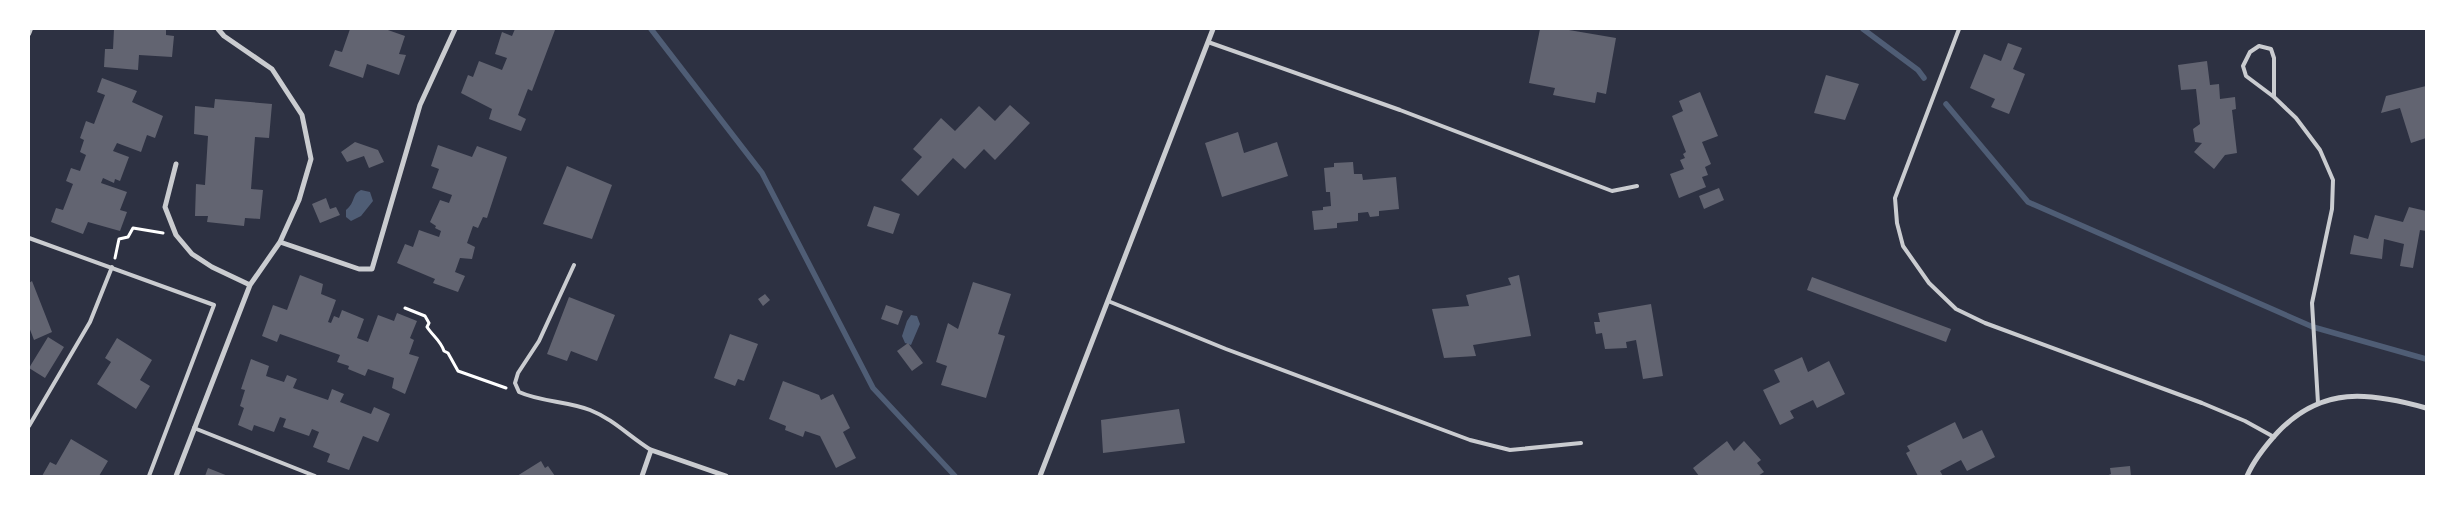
<svg xmlns="http://www.w3.org/2000/svg" width="2455" height="505" font-family="Merriweather,serif">
<rect width="100%" height="100%" fill="#2d3142"/>
<path fill="#4f5d75" d="M361,190L370,192L373,201L361,216L351,221L346,217V210C356,202 351,195 361,190Z
M911,315L917,316L920,324L911,345L905,343L902,336L907,321Z"/>
<g fill="none" stroke-linecap="round" stroke-linejoin="round">
<path stroke="#4f5d75" stroke-width="5.5" d="M651,29L762,173L873,388L955,476
M1863,29L1918,70L1924,78
M1946,104L2028,202L2313,327L2426,359"/>
</g>
<path fill="#626471" d="M114,29H166V35L174,36L172,57L139,55L138,70L104,67L105,49H113Z
M350,29H385L405,36L399,54L406,55L399,75L367,64L363,78L329,66L335,50L342,52Z
M515,29L555,30L532,91L528,89L518,115L526,119L521,131L489,119L492,109L461,93L468,75L473,77L479,61L502,70L507,58L495,54L502,32L512,36Z
M1540,29H1563L1616,38L1606,94L1597,92L1595,103L1553,95L1555,88L1529,83Z
M2008,43L2022,48L2013,69L2025,74L2009,114L1991,107L1995,99L1970,88L1984,54L2001,61Z
M2207,61L2210,85L2219,84L2220,99L2235,97L2236,109L2232,110L2237,153L2225,155L2214,169L2194,152L2202,143L2195,142L2193,129L2200,124L2196,89L2181,90L2178,65Z
M1826,75L1859,84L1845,120L1814,113Z
M102,78L137,91L132,102L163,116L155,138L147,135L141,152L117,143L113,151L129,157L120,181L115,179L114,183L103,178L101,183L127,192L120,210L127,212L120,231L88,222L83,234L51,222L56,208L63,210L73,184L66,181L71,168L80,171L86,155L80,152L84,140L80,138L86,121L94,124L105,95L97,92Z
M2426,86V138L2411,143L2400,108L2381,113L2386,96Z
M1700,92L1718,136L1702,142L1711,164L1705,167L1708,175L1702,177L1706,187L1679,198L1670,174L1684,169L1680,160L1685,158L1683,154L1686,152L1672,116L1683,111L1679,101Z
M215,99L272,104L269,138L255,137L251,189L263,190L260,219L245,218L244,226L207,222L208,216H195L196,184L205,185L208,136L194,134L195,106L214,108Z
M1010,105L1030,123L995,160L984,149L965,169L953,158L918,196L901,180L922,157L913,149L941,118L955,131L979,106L995,121Z
M1238,132L1244,153L1277,142L1288,176L1222,197L1205,143Z
M355,142L378,150L384,162L369,168L364,156L347,162L341,152Z
M438,145L472,157L477,146L507,157L487,218L483,217L478,228L473,226L467,243L475,247L472,259L460,258L455,272L465,276L458,292L433,283L435,279L397,263L405,244L413,247L419,230L439,237L441,231L435,228L436,226L430,222L440,200L449,203L452,195L432,188L439,169L431,166Z
M1353,162L1354,174H1362L1363,180L1396,177L1399,209L1379,211V216L1370,217L1368,212L1358,213V221L1337,223V228L1314,230L1312,211L1323,210V207L1331,206L1330,192H1326L1324,168L1334,167V163Z
M567,166L612,185L592,239L543,224Z
M1719,188L1724,200L1704,209L1699,196Z
M326,198L330,209L336,207L340,215L320,223L312,204Z
M874,206L900,214L893,234L867,226Z
M2409,207L2426,211V231L2420,230L2413,268L2400,266L2404,244L2384,239L2382,259L2350,254L2354,235L2368,239L2375,215L2403,222Z
M300,275L323,284L321,294L336,300L328,322L331,323L334,316L339,318L342,310L364,319L357,338L368,342L378,315L394,321L397,313L417,321L410,338L414,340L409,354L419,357L405,394L392,388L394,378L368,369L365,376L348,369L349,366L337,362L340,355L280,334L277,342L262,336L273,305L287,310Z
M1519,275L1531,336L1473,345L1476,356L1444,358L1432,309L1469,306L1466,295L1511,285L1508,278Z
M1812,277L1951,329L1946,342L1807,290Z
M32,281L52,332L34,340L29,327V283Z
M973,282L1011,294L998,334L1005,336L986,398L941,385L947,366L936,362L948,323L958,329Z
M765,294L770,300L763,306L758,299Z
M569,297L615,315L597,361L571,351L567,361L547,354Z
M1651,304L1663,376L1643,379L1636,340L1626,342L1627,348L1605,349L1602,333L1596,334L1594,322H1600L1598,313Z
M886,305L903,311L898,325L881,319Z
M730,334L758,344L744,381L738,379L735,386L714,378Z
M48,337L64,347L45,378L29,368Z
M117,338L152,360L140,380L150,386L136,409L97,384L111,362L105,358Z
M908,343L923,363L912,371L897,351Z
M1802,357L1808,372L1829,361L1845,394L1817,408L1813,400L1790,411L1794,418L1780,425L1763,390L1780,382L1774,370Z
M251,359L269,366L266,376L284,382L287,375L297,379L293,388L328,400L332,389L344,394L340,402L371,414L374,407L390,414L378,442L363,436L349,470L327,462L330,454L313,447L319,432L312,429L309,436L283,427L286,419L280,417L274,432L254,425L252,431L238,425L244,408L240,406L245,390L241,389Z
M783,381L819,395L821,400L833,394L850,428L843,432L856,458L836,468L820,436L805,431L803,437L785,430L786,426L769,419Z
M1179,409L1185,443L1103,453L1101,420Z
M1955,422L1963,439L1982,430L1995,457L1967,471L1961,460L1940,471L1943,476H1918L1906,453L1910,451L1907,446Z
M71,439L108,461L99,476H42L50,462L56,465Z
M1727,441L1734,451L1744,441L1761,460L1757,463L1764,472L1758,476H1699L1693,468Z
M541,461L545,468L548,466L555,476H517Z
M2130,466L2131,476H2106L2111,474L2110,468Z
M208,468L228,476H205Z"/>
<g fill="none" stroke-linecap="round" stroke-linejoin="round">
<path stroke="#fff" stroke-width="3" d="M115,258L119,239L128,237L133,228L163,233
M405,308L425,316L429,323L427,327C432,335 441,341 444,351L448,353L458,371L506,388"/>
<path stroke="#caccd0" stroke-width="4" d="M1959,29L1895,198L1897,223L1903,246L1929,283L1956,309L1985,323L2202,403L2245,421L2274,437
M29,34L31,29
M1208,42L1400,110L1612,191L1637,186
M2274,97V58L2271,49L2259,46L2250,52L2243,66L2246,76L2274,97L2296,118L2320,150L2333,180L2332,209L2312,303L2318,403
M29,238L214,305L149,476
M574,265L539,341L518,373L515,383L519,392C541,402 567,401 590,410C613,419 630,437 651,450
M1108,301L1226,349L1470,440L1510,450L1581,443
M29,426L90,322L112,267
M194,428L315,476"/>
<path stroke="#caccd0" stroke-width="5" d="M176,164L165,207L176,235L192,254L212,267L250,285
M280,242L359,269H372L420,105L455,29
M176,476L250,285L280,242L299,200L311,159L302,115L272,69L224,36L218,29
M642,476L651,450L726,476
M1040,476L1213,29
M2247,476C2254,460 2266,445 2278,432C2322,386 2369,392 2426,408"/>
</g>
<rect width="2455" height="505" fill="none" stroke="#ffffff" stroke-width="60"/>
</svg>
